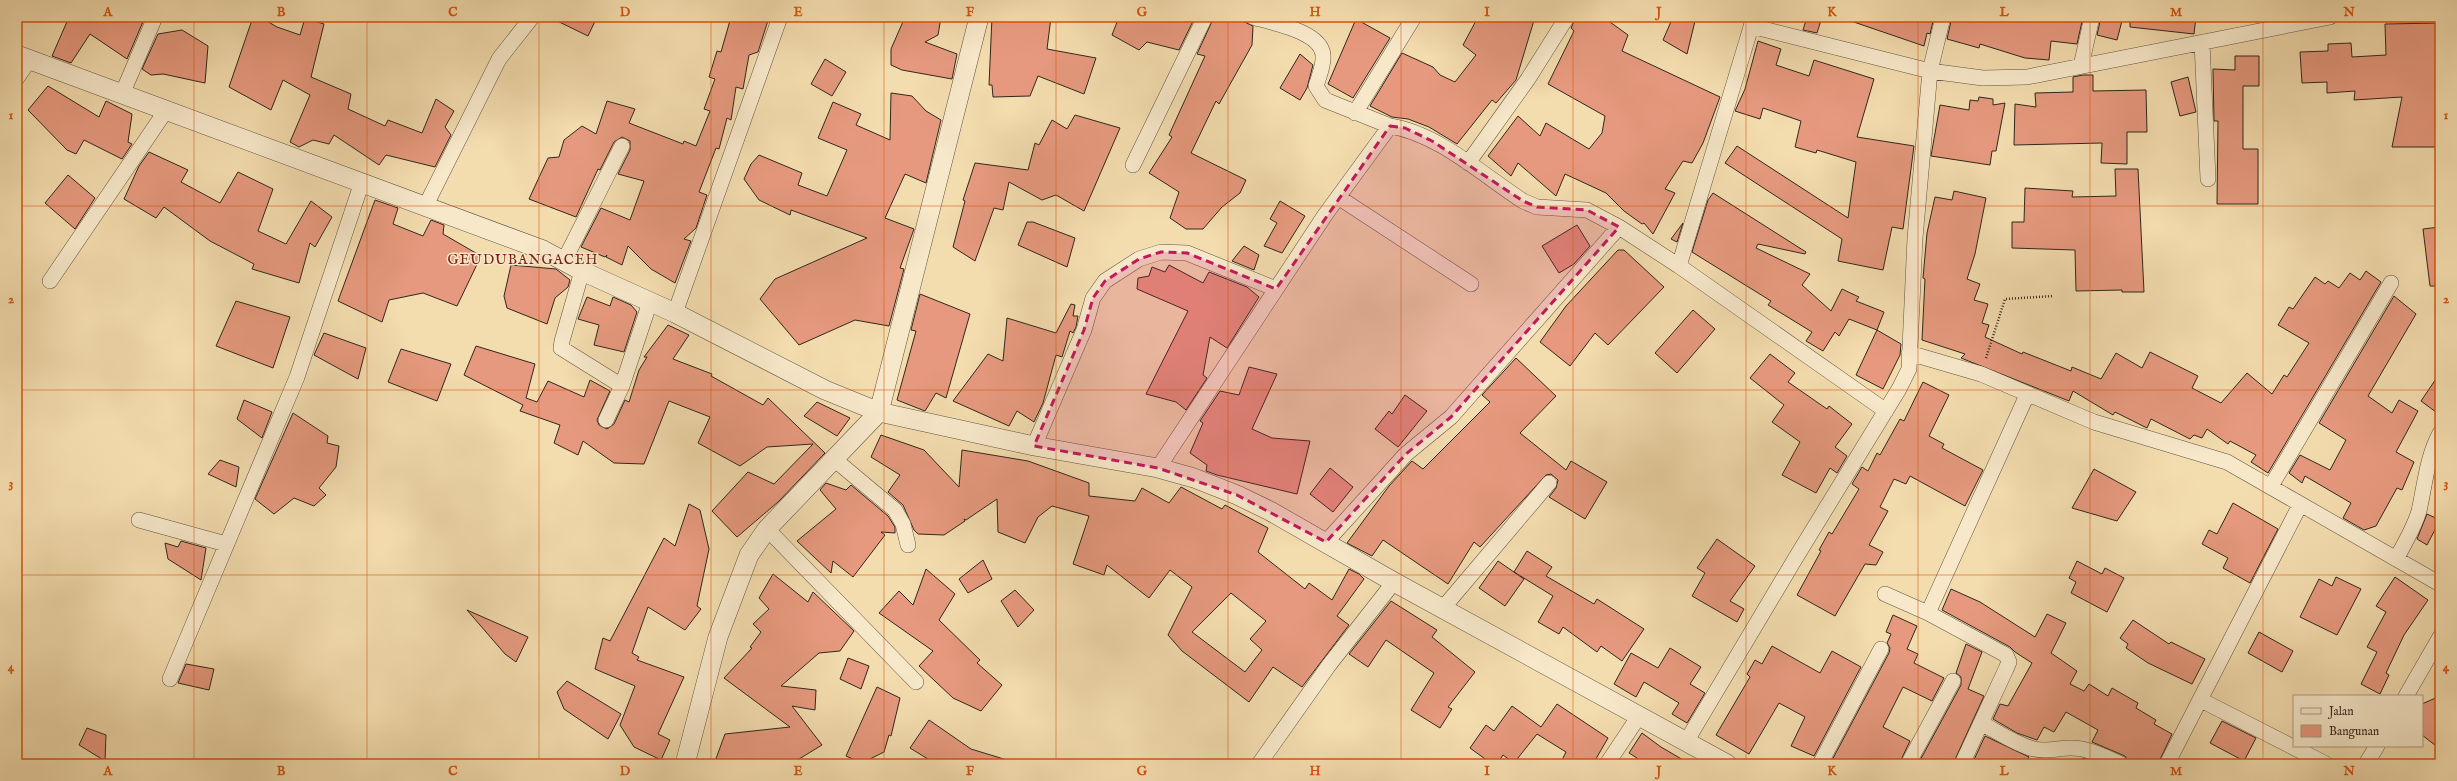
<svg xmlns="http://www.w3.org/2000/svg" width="2457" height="781" font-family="'IM FELL English',serif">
<rect width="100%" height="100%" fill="#f3dcae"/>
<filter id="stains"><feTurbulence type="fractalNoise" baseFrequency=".005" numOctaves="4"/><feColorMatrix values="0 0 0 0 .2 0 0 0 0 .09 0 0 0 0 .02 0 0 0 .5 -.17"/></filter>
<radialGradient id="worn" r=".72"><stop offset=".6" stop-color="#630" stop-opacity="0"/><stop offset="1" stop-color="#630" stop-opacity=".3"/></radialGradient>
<path fill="#e6997e" stroke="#30271c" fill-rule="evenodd" d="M69,17H145L127,59L90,34L71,63L52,56Z
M253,17H260L277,27L300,35L305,18L324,24L311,77L351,94L348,109L385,126L388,120L422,133L436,99L454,111L445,127L451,135L435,167L386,155L379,165L334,135L329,144L313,140L299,147L290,142L310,95L283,80L271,110L229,87Z
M549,17H597L588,36Z
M731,17H769L758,52L749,55L743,89L736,87L731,120L727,118L719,149L716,148L699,192L707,195L696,228L684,239L691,241L675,283L651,269L628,246L622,265L606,257L607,255L605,257L581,247L601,208L630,220L644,181L618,174L630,150V141L622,137L614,142L600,170L598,169L576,217L529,199L548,158L559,157L564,140L582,126L596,134L607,101L635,109L629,123L683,144L684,141L696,146L710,111L704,109L715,79L709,77L717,51L721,52Z
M905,17H941L938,35L925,42L957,54L952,79L902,70L891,65V49Z
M992,17H1051L1047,49L1096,58L1084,94L1038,76L1030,96L993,97L992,85H989Z
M1119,17H1195L1179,50L1147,42L1139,50L1112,35Z
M1214,17H1234L1253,26L1252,45L1219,104L1216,101L1191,153L1246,180L1240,193L1222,207L1203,229H1186L1170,218L1179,192L1149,173L1172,137L1169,135L1205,56L1197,54Z
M1478,17H1535L1516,80L1496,103L1492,100L1457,144L1429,127L1408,119L1392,117L1370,106L1402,53L1433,67L1440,75L1455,82L1476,55L1463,45Z
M1576,17H1603L1628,35L1622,51L1720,97L1703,143L1692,163L1683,161L1665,189L1675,193L1653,234L1644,223L1642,224L1624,211L1606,193L1565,174L1556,196L1518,163L1511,176L1488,156L1518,116L1540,136L1546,123L1589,149L1602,133L1605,116L1548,84L1574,31L1571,28Z
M1673,17H1696L1687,54L1663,40Z
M1807,17H1822L1817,33L1803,30Z
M1845,17H1934L1930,34L1927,33L1924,46L1845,19Z
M1952,17H2083L2077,44L2051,41L2049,60L2025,58L1980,44L1979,48L1947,39Z
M2101,17H2123L2117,40L2097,35Z
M2130,17H2196L2194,34L2130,27Z
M1356,19L1390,38L1353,98L1328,84Z
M2440,23V107H2437L2440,147H2392L2402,97L2354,100L2355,91L2327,93V82L2302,83L2300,52L2328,51V44L2351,43L2352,57L2386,55L2385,24Z
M182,30L208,46L205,83L163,74L151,75L142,69L158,34Z
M1758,41L1781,49L1776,65L1809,76L1814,60L1874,79L1857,137L1914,146L1903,229L1892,227L1883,270L1838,261L1842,239L1725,163L1737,146L1848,218L1856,162L1817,150L1816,153L1795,147L1801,121L1763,108L1760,119L1735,111L1745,89Z
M1300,54L1313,65L1307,88L1300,100L1280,88Z
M2235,56H2259V86H2243V149H2258V204H2217L2218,121H2214L2213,69L2235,70Z
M825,59L846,72L832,96L811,84Z
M2083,75H2093V91L2146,90L2147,132H2127V164L2101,163L2102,143L2014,145L2015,104L2036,107L2035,93L2073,92V77Z
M2188,77L2196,112L2180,116L2171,82Z
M48,86L99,117L106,101L132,114L128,142L132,144L122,159L84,140L76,154L67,150L28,110Z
M891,93L912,96L926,111L941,120L926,183L905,174L885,218L914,229L900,268L904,269L889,326L855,320L799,345L760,299L775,279L867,238L791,210L790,215L759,200L744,179L751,164L759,155L802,173L798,185L827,196L847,150L818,138L833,102L861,114L856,125L890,140Z
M1979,97L1993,99V105L2005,103L1996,151H1992L1990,165L1931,156L1940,105L1969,110L1970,100L1978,101Z
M1075,115L1120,128L1084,211L1056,195L1042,200L1009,182L1003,210L994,208L975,261L953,247L965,201L963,200L975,163L1028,170L1035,143L1039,145L1052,120L1067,129Z
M149,152L188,170L181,182L220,203L238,172L273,189L258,231L286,244L311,201L332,217L315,247L310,243L299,283L252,269L254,264L210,241L164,207L156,218L124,199L139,166Z
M2115,169H2138L2144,292H2122V290L2076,291L2075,250L2012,248V222H2024L2025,188L2073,191L2072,197L2116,196Z
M68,175L95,198L75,229L45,203Z
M1954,191L1986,198L1975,254L1967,279L1980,284L1974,300L1988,304L1982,323L1989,325L1985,337L2022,354L2023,352L2071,371L2072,367L2101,379L2116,353L2142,368L2150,352L2198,376L2192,388L2221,403L2247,373L2272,394L2284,375L2287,377L2309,343L2278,325L2289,307L2293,309L2315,277L2325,284L2328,281L2339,288L2350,273L2360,280L2366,271L2381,282L2268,473L2251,462L2256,455L2230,441L2228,444L2207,429L2202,438L2194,435L2190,439L2151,419L2147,428L2115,412L2113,415L2073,391L2069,401L1961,358L1965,354L1922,340L1925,279L1923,278L1927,233L1935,197L1952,200Z
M1713,193L1806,252L1805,254L1758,244L1756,248L1810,274L1802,285L1831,311L1842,289L1859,297L1856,301L1884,312L1877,330L1849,319L1839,336L1835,332L1823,351L1806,341L1812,332L1768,305L1771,301L1692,252L1708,200Z
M375,200L398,208L393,224L423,236L431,220L444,225L443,234L481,256L457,306L423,293L389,300L382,322L338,301Z
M1280,201L1305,216L1282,253L1264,246L1277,223L1270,219Z
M1027,222H1033L1075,238L1067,267L1018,245Z
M1683,223L1677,242L1671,239Z
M1577,225L1590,246L1574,264L1559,273L1542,246Z
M2440,227V286H2430L2423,229Z
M1244,246L1259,255L1254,270L1232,261Z
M1618,250H1624L1664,287L1608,345L1595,333L1570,366L1540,342L1566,306Z
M511,265L556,269L570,280L568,287L555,298L547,324L507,308L504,296Z
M1169,265L1203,283L1209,272L1247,287L1259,297L1227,348L1210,337L1203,375L1207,378L1186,410L1176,402L1146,394L1188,311L1137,289L1138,278L1149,276L1152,267L1165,272Z
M920,294L970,314L946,398L936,393L925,411L897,400L916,331L911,330Z
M2394,296L2416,314L2368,396L2392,413L2399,400L2418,411L2396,452L2414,462L2402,490L2397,488L2376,526L2364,530L2343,518L2351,503L2305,476L2302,483L2289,473L2300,455L2330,470L2346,440L2319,423Z
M587,297L610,306L613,297L631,305L637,312L624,352L594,345L599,325L578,319Z
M236,301L290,317L273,368L216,346Z
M1071,304L1075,305L1073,316H1078L1076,327L1073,333L1070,331L1062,357L1056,355L1043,403L1034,422L1017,411L1009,426L953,401L988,354L1003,361L1007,318L1056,333Z
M1693,310L1715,329L1677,373L1655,353Z
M668,325L689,335L673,359L712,374L711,376L763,405L768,398L825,453L778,502L737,537L712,511L748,472L774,484L813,444L767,447L740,466L698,443L710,417L669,401L644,464L614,463L583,441L578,455L554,443L560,425L520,411L523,405L464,375L476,346L535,364L526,398L537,402L548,381L584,397L590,380L610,391L597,420L599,425L607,429L614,424L625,400L629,402L639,370L647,357H644Z
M1877,330L1901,344L1900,355L1883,389L1856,375Z
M324,333L366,348L358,379L314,355Z
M401,349L451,364L437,401L388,382Z
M1770,354L1795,373L1788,382L1827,409L1829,406L1852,424L1835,447L1847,456L1837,473L1830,468L1816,493L1782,475L1800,442L1772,422L1784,405L1750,378Z
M1516,358L1556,396L1520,433L1566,470L1571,461L1607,482L1585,519L1549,497L1556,488L1558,480L1551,474L1546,475L1480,547L1474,542L1448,584L1383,540L1372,556L1347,543L1389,486L1412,461L1423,469L1490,402L1482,395Z
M1249,367L1277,374L1252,429L1272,438L1310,441L1297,494L1217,475L1206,471L1207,465L1190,453L1203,423L1200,421L1220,391L1239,395Z
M2440,373V415L2421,401Z
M1923,382L1949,395L1929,436L1944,444L1942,448L1983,470L1965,506L1910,476L1906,484L1894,479L1880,507L1888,511L1869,545L1883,552L1876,565L1865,564L1835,616L1797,595L1821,551L1819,550L1829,532L1832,534L1859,489L1852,484L1862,467L1868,471L1877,453L1880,455L1900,419L1904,421Z
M1405,395L1427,411L1398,447L1375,429L1389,411L1392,414Z
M244,400L272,412L262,438L237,419Z
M817,402L850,418L837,436L804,416Z
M293,413L328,436L327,443L339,446L336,467L319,488L326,495L314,506L294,498L274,514L255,499Z
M881,435L924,450L959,487L962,450L1028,461L1089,483V496L1135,501L1142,488L1169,503L1181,487L1222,509L1225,505L1268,528L1258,552L1305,589L1309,583L1332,600L1349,569L1359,574L1364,579L1337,616L1349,625L1302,687L1273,667L1249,702L1182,651L1168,635L1192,587L1170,570L1149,598L1107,565L1104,575L1073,564L1089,516L1052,506L1038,517L1025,543L998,532L997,499L966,520L964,519L965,521L944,535L918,534L914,530L903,505L888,492L900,475L871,457ZM1231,593L1266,621L1250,639L1262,650L1245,672L1192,632Z
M220,460L239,467L236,487L208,474Z
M1330,468L1353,487L1333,512L1310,494Z
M2094,469L2136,492L2117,521L2072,508Z
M826,483L846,490L851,485L888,516L895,527V533L881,532L885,535L853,577L833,561L831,573L797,541L836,509L820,490Z
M2233,503L2278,529L2250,583L2223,568L2228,558L2202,544L2209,530L2217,534Z
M689,504L700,510L709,549L697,606L701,609L685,630L648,607L632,653L639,657L637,660L684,677L658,734L670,740L661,760L634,747L620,725L635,686L595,669L603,638L610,641L664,538L675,546Z
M2427,514L2440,520L2427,545L2417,539Z
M1717,539L1755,566L1730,601L1744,609L1737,622L1692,596L1705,573L1697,568Z
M181,541L206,548L201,580L168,559L165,543L178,547Z
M1527,551L1552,567L1546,576L1594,604L1597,599L1644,629L1622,661L1601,646L1597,652L1563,627L1559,634L1538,622L1553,596L1514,572Z
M983,560L992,579L968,593L959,579Z
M1498,561L1524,579L1505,606L1479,588Z
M2077,561L2102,574L2105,568L2124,578L2107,612L2071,593L2076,582L2069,578Z
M926,569L955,594L939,620L980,660L977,663L1002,685L981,711L953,698L919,666L933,651L879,613L899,591L913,605Z
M773,574L808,602L813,592L854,631L840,651L819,653L781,686L816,690L815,710L792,706L822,745L791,764H714L725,734L790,727L724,678L752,648L750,647L761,632L753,624L769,609L759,598Z
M2336,577L2361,589L2337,635L2300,617L2319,579L2332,586Z
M2395,577L2428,600L2404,635L2386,673L2389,675L2380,694L2361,684L2377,652L2367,647L2386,612L2376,606Z
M1951,589L1980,602L2035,637L2047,614L2066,623L2051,653L2077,671L2070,684L2084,691L2089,684L2108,696L2112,688L2138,703L2136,708L2156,720L2154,724L2172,734L2158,764H2130L2125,756L2092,742L2098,730L2066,712L2054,732L2044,727L2037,740L2017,733L1993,719L2000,704L2008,706L2032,663L2015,652L2010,647L1942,610Z
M1015,590L1034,610L1018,627L1001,601Z
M1391,601L1437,630L1432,637L1475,672L1448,707L1452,709L1440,728L1411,710L1434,673L1386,640L1368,667L1349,654Z
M467,610L528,637L516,662L505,654Z
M1893,615L1917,626L1907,649L1918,654L1914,663L1944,678L1932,701L1903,687L1883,727L1910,741L1899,764H1830L1889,653L1890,648L1887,643L1891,634L1886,632Z
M2133,620L2169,644L2171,642L2205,659L2192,684L2148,663L2126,648L2128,644L2120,638Z
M2259,632L2293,651L2282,672L2248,653Z
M1966,644L1982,652L1968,689L1984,696L1953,764H1918L1961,685V677L1956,673Z
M1772,646L1820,673L1832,651L1861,667L1814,756L1791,746L1805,717L1779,703L1749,754L1716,735L1750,677L1747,674L1755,660L1762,664Z
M1670,648L1701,667L1690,684L1705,693L1687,723L1672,714L1679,703L1644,682L1636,697L1614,684L1631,653L1658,668Z
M848,658L869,666L861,689L840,679Z
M186,664L214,669L209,690L178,683Z
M567,681L621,714L608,739L564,709L557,692Z
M877,687L900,698L891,736L889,735L884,752L862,763L846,756Z
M2440,696V749L2422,735V704Z
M1557,704L1608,738L1593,764H1560L1566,752L1537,734L1514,763L1503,755L1497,764H1492L1470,748L1486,725L1494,731L1512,706L1541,727Z
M929,720L971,749L1007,760L1006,764H936L910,748Z
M2222,721L2256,738L2244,761L2210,743Z
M87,728L106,735L105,761L79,745Z
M1642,733L1661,747L1690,764H1634L1637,758L1629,753Z
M1985,736L2029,757L2025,764H1972Z
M2083,758L2088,760L2099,764H2079Z"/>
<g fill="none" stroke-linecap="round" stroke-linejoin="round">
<defs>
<path id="minor" d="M1253,17C1272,23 1321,31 1323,55C1324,65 1319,76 1316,86L1325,100L1390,126
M1751,26L1930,71L1943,17
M2202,42L2208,179
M2081,66L2092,17
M17,78L30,59
M123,92L155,17
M1355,113L1414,17
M1468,163L1528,79L1567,17
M1133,165L1205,17
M1338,197L1471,284
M426,205L499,59L532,17
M564,261L622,146
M1679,266L1754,17
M582,271L562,341L561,348L622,386
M50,281L167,109
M675,313L780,17
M1909,353L1981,374L2094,422L2227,462L2440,584
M606,420L622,386L650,302
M1034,446L1084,330L1093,298L1105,281L1139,259L1161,252L1187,253L1276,289
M834,459L895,510L903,524L908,545
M1158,468L1325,215L1390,126C1437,133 1483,175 1523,201L1537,207L1587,210L1619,227L1679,266L1886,411
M2271,486L2391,283
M139,520L226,544
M767,529L916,682
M1326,542L1406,454L1451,417L1619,227
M2396,559C2405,543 2414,528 2419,511C2425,484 2427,457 2440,433
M1885,594L1928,613L2006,655L2009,662L2006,669L1962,764
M1443,608L1549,483
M1928,613L2027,395
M170,679L297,377L362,182
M2406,696L2440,637
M2201,700L2326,764
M1981,723C1998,732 2015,744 2034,749C2047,752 2059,748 2071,748C2089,748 2105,757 2121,764
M1686,742L1795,559L1899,389L1909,369L1915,238L1930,71L1983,78L2027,77L2330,17
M1259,764L1329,665L1394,582
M1607,764L1639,716
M1820,764L1881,649
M1908,764L1953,681
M2167,764L2300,505
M2366,764L2377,746"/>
<path id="tertiary" d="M17,55L543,250L582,271L675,313L825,390L879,412L1034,446L1158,468L1194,478L1237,495L1270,511L1394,582L1727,764
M685,764L718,637L749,555L767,529L879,412L979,17"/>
</defs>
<use href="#minor" stroke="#615440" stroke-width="16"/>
<use href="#tertiary" stroke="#615440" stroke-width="20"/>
<path stroke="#30271c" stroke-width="2.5" stroke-dasharray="1 2" stroke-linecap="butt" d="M1986,358L2005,299L2053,296"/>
<use href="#minor" stroke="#f7e8ca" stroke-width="15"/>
<use href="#tertiary" stroke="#f7e8ca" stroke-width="19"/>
</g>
<path fill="#c2185b" fill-opacity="0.2" stroke="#c2185b" stroke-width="3" stroke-dasharray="8 5" stroke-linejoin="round" d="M1390,126L1405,128L1432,141L1523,201L1537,207L1587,210L1619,227L1451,417L1406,454L1326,542L1237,495L1158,468L1034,446L1084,330L1093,298L1105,281L1139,259L1161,252L1187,253L1276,289Z"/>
<path fill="none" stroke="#d6540e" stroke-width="1" stroke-opacity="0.55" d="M194,17V764M367,17V764M539,17V764M711,17V764M884,17V764M1056,17V764M1228,17V764M1401,17V764M1573,17V764M1746,17V764M1918,17V764M2090,17V764M2263,17V764M17,206H2440M17,390H2440M17,575H2440"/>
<g text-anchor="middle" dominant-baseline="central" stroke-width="3" stroke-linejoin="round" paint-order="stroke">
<g font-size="14" letter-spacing="1" fill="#7a1f14" stroke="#f7e8ca">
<text x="523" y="260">GEUDUBANGACEH</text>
</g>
</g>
<rect width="2457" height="781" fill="none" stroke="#f3dcae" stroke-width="44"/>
<rect x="2293" y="695" width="130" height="52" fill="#f7e8ca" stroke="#a79b84"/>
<rect x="2301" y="708" width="20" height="6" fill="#f7e8ca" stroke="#a79b84"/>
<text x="2329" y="715" font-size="12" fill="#30271c">Jalan</text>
<rect x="2301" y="725" width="20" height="12" fill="#e6997e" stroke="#a79b84"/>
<text x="2329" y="735" font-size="12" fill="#30271c">Bangunan</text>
<rect x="22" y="22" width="2413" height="737" fill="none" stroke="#d6540e" stroke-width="1.5"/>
<g font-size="13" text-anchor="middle" font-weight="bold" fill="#d6540e">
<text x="108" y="16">A</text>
<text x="281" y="16">B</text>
<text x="453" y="16">C</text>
<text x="625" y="16">D</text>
<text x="798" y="16">E</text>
<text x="970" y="16">F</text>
<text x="1142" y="16">G</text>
<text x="1315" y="16">H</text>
<text x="1487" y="16">I</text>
<text x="1659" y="16">J</text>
<text x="1832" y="16">K</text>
<text x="2004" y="16">L</text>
<text x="2176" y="16">M</text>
<text x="2349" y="16">N</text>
<text x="11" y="119">1</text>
<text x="2446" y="119">1</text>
<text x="11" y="303">2</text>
<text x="2446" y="303">2</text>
<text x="11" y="487">3</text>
<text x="2446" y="487">3</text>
<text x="11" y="671">4</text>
<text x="2446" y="671">4</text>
<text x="108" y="775">A</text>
<text x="281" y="775">B</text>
<text x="453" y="775">C</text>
<text x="625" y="775">D</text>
<text x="798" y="775">E</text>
<text x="970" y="775">F</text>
<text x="1142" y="775">G</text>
<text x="1315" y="775">H</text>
<text x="1487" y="775">I</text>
<text x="1659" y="775">J</text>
<text x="1832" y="775">K</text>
<text x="2004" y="775">L</text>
<text x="2176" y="775">M</text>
<text x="2349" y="775">N</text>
</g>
<rect width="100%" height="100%" filter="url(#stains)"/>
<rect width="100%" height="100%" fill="url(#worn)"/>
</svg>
